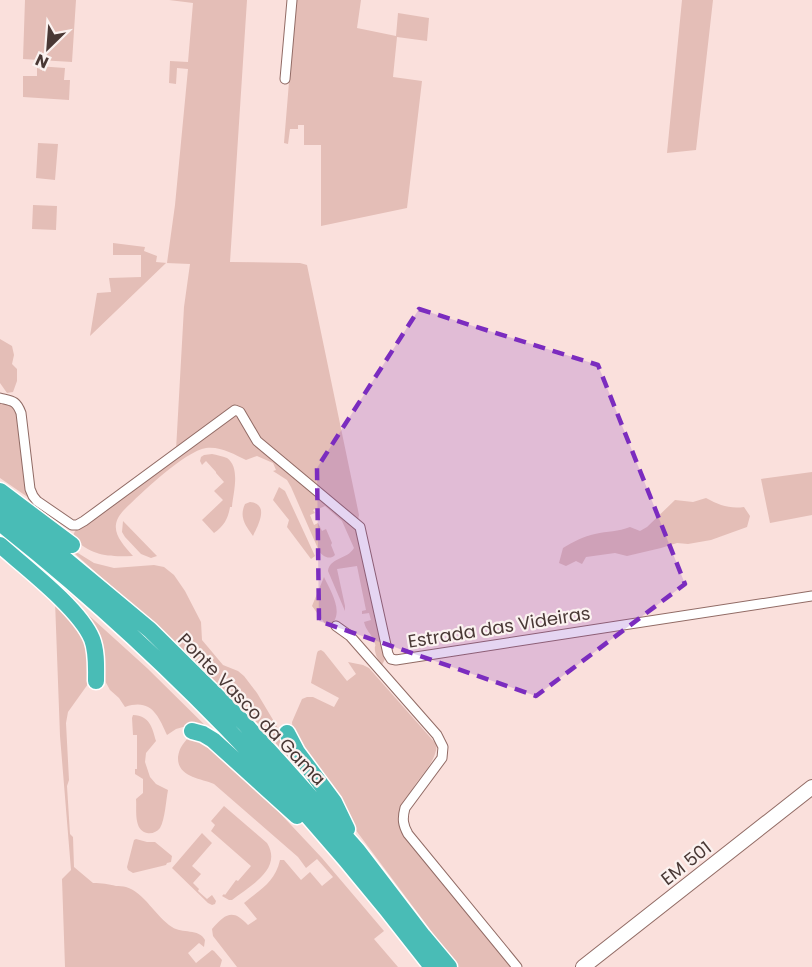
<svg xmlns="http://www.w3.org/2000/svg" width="812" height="967" font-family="Poppins,sans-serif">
<rect width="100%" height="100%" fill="#fae0dc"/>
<path fill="#e4beb7" d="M25,0H76L72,62L23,59Z
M169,0H247L230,262L300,263L307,265L359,515L358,520L258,440L241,408L236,406L176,450L184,307L190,264L166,263L90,336L97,293L111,292L109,278L141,277V255H113V243L145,247L144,251L157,256L156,262L167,263L175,205L188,69L177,68L176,84L169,83L170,61L188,62L193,3Z
M297,0H361L357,28L396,36L398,13L429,18L427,41L397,37L393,77L422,81L407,208L321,226V145H304V125H298V129H290L288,144L284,143L290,70Z
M682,0H713L696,150L667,153Z
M37,66L65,68L64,80H70L69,100L23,97V76H37Z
M38,143L58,144L55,180L36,178Z
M33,205L57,206L56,230L32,229Z
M0,339L12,346L14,355L12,364L17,369V381L13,392L7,393L0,383Z
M0,401L10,404L17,411L29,498L0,478Z
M237,414L245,428L357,530L385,659L382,665C379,661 376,657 375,651C374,643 377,649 374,641C371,633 366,631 364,622L371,620L369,613L362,614V611L366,610L357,566L337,569L345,606V611L328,571C330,557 347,560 354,548L342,521L325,506L316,510L315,509L313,510L315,513L310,515L314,525L318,523L322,531L326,529L332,543L331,545L335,555C330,560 323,557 319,551L291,487L287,480L273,471L276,470L273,463L257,456L246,460C234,454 220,446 206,448C185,451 139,495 123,511C107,529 121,542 133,556C106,557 94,556 72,538L75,531L233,415Z
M212,454C217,455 222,456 227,458C241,468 233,493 232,507H230C228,519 224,526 214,533L202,520L223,500L214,491L224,482L216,473V472L206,461L202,465L200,461L201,457L204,455Z
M812,472V515L770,523L761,479Z
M279,487L285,491L315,556L311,559L287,527L289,520L273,500Z
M706,498C719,505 729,509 744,507L750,516L747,527L711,540L688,544L677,543L661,548L627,556L615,553L586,557L582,564L576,561L566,566L559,563L563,548C573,542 584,536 595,534C608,531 618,532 630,527L640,531L647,527L675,500L693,502Z
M250,502C270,504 258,525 253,536C245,525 239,517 245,504Z
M123,521L157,556L151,558L141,554L125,537L122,532Z
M65,545L94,563L114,568L154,565L164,567L174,575L185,591L201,622L202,640L223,665L238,671L244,676L257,693L309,780L251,716L162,631Z
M324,577C331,592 345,613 330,626L326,625L312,606Z
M63,592L147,668L223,743L190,725L176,729L167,735C158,715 151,698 125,707L119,698L110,690L105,681L103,666Z
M55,601L70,616L88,645L90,672L88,684L68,712L66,723L69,780L67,786L70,834L73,837L74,867L93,883C102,883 108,884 116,886C119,886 123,886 126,887C144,892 156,917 172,927C182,934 199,928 205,940L204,947L199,943L188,953L196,963L212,950L214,951L222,960L220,967H65L62,879L71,870L60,736Z
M321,650L324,652L347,681L356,674L348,662L363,665L369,668L437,745C435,764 421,774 412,790C405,801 404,813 404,826L517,967H458L352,825L293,735L292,722L302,699L307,697H313L334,707L339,698L311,683L317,653L318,651Z
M133,715C150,716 152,727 156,741L146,753L145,762L150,777L156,784L168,790C166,800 165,820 160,828C157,832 152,834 147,833C133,830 137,809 136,799L143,793V779L135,774V769H137V735H133L132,718Z
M187,739H194L207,743L260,792L322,858L384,931L374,939L398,967H237L213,936L212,929C226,913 233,909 248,925L257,919L244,903C261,889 275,882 280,860H284L301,880L310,872L322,886L333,877L317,859L306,868L298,857L214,784C200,778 177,777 178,757C179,749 182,745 187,739Z
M224,806L267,843C283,869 250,886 232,900H229L222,896L224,894L225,895L236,880L238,881L251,866L211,831L215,825L211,821Z
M202,833L212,843L192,866L201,874L193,883L199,889L198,891L207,899L212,895L216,901L215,904L212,905L208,903L172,868Z
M136,839L147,842H155L172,856L171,862L167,863L166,865L133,873L128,870L127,867L134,840Z"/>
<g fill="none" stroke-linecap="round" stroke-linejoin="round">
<defs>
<path id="minor" d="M285,79L292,0
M0,398C12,401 16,400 21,413L30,489L33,496L37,501L72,525H77L84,521L235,410L240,412L257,441L360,527L388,654L391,659L396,660L812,596
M336,626L350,636L437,735L443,747L442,758L405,808C402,819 403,825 408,834L517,967"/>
<path id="secondary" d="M583,967L812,787"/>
<path id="motorway" d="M0,491L72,545
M0,505L150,630L244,723L291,775L358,851L423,936L449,967
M0,523C163,652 306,802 432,967
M0,545C25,567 80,609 92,639C97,652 96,667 96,681
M192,731L203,734L213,740L297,816
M287,733L297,752L334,802L347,829"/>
</defs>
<use href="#minor" stroke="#916b65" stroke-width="11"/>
<use href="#secondary" stroke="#916b65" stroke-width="16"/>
<use href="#motorway" stroke="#fff" stroke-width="19"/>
<use href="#minor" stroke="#fff" stroke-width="9"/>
<use href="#secondary" stroke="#fff" stroke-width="14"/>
<use href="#motorway" stroke="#49bcb6" stroke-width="16"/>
</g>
<path fill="#7b2cbf" fill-opacity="0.2" stroke="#7b2cbf" stroke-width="4.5" stroke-dasharray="12 8" stroke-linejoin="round" d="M419,309L598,365L685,584L536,696L319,621L317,468Z"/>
<g text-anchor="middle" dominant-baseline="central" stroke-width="4.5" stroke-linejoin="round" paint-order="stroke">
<g font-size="18" fill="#493835" stroke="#fbf2f0">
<text transform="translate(499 627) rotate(-9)">Estrada das Videiras</text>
<text transform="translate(252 709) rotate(46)">Ponte Vasco da Gama</text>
<text transform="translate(686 863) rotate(-38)">EM 501</text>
</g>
</g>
<g transform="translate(48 48) rotate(205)" stroke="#fbf2f0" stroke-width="4.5" paint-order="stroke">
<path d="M0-4.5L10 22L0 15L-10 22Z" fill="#493835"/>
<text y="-9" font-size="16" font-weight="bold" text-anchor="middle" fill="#493835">N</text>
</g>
</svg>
